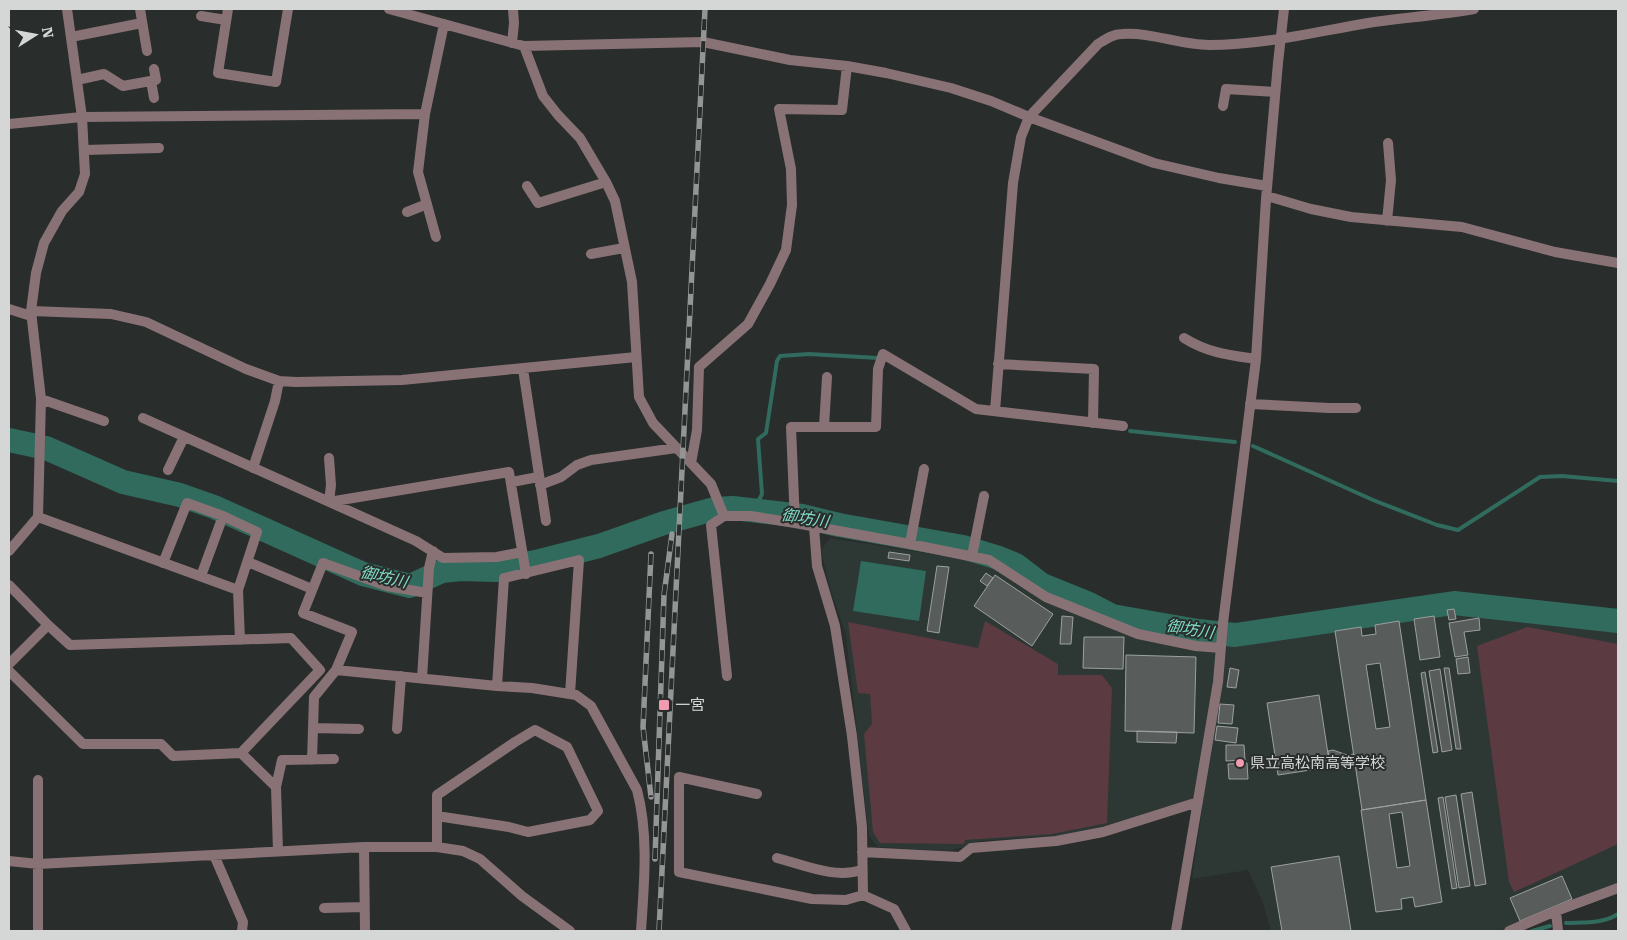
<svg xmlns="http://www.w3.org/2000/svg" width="1627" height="940" font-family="'Roboto Serif','Noto Sans JP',serif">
<rect width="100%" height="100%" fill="#292d2c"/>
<path fill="#2d3835" d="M830,538L987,563L1135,637L1225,652L1227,646L1450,607L1618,626V883L1499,931H1271L1263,903L1248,870L1192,879L1204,795L1092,830L1054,836L978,841L975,845L946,851L878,847L869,836L846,635L829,585L821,550Z"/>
<path fill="#5b3a42" d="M985,621L1058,664V675H1102L1112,688L1107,823L1052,834L965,840L964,844L880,843L873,832L864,734L872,724L870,694L858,693L848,622L978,648Z
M1527,627L1618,644V844L1514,892L1509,882L1477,646Z"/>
<path fill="#306b5d" d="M861,561L926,571L919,621L853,611Z"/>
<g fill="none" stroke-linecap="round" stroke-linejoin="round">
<path stroke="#306b5d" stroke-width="4" d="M1130,431L1235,442
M1253,446L1373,500L1437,525L1458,530L1540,477L1562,476L1618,481
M754,510L762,494L758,439L766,433L777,361L780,356L809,354L878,358
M1566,923C1583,922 1603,924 1618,914
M1532,931L1550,926"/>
<path stroke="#306b5d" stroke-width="24" d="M9,440L46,448L123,482L180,495L214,507L363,574L410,586L442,571L461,569L496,570L540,561L599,546L664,523L714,509L733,508L802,516L839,525L963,547L999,558L1016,565L1042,585L1089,604L1112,616L1198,631L1235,635L1454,603L1618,621"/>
</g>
<path fill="#585c5b" stroke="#9ca09f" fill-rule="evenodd" d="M889,552L910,555L909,561L888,558Z
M937,566L949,567L939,633L927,631Z
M986,573L993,578L987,586L980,581Z
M995,575L1053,614L1032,646L974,606Z
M1454,609L1456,619L1449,620L1447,610Z
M1062,616L1073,617L1071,644H1060Z
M1434,616L1440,657L1420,660L1414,619Z
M1479,618L1480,630L1464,632L1468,655L1455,657L1449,623Z
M1399,621L1426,800L1362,810L1335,631L1361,627L1362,636L1376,634L1375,625ZM1380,663L1390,727L1376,729L1366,665Z
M1084,637H1124L1123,669L1083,668Z
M1126,655L1196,657L1194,733L1125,731Z
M1468,657L1470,673L1458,674L1456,659Z
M1230,668L1239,670L1236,688L1227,687Z
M1444,668H1449L1461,749H1456Z
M1440,669L1452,750L1442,752L1429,671Z
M1425,672L1438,752L1433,753L1421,673Z
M1319,695L1330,767L1278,775L1267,703Z
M1220,704L1234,705L1232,724L1218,723Z
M1217,726L1238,728L1236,743L1215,740Z
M1137,731L1177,732L1176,743L1137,742Z
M1226,745H1244L1245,760L1226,761Z
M1333,750L1347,755L1354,754L1355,763L1330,767L1328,751Z
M1247,763L1248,779H1229L1228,764Z
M1472,792L1486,884L1475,886L1461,794Z
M1456,795L1470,886L1459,888L1445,797Z
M1443,797L1457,888L1452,889L1438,798Z
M1426,800L1442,902L1415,907L1413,897L1401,899L1402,909L1376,912L1361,810ZM1402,812L1410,866L1397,868L1389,814Z
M1339,856L1351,931H1282L1271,867Z
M1562,876L1572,899L1520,921L1510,898Z"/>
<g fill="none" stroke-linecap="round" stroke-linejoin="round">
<path stroke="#897276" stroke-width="10" d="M140,9L147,51
M228,9L218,73L276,82L288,9
M389,9L524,46L703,42L790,60L847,66L886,73L951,88L991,101L1029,117L1154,163L1219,178L1267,186
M201,16L226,20
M71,37L142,23
M512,43L514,23L513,9
M524,46L543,96L558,115L580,138L606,182L615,201L632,282L639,397L653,423L711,484L724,516
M77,80L104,74L123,86L156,80L154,69
M151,81L154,98
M1223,106L1226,89L1275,92
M9,124L82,117L425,114
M84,150L159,148
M527,186L538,203L606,182
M1267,196L1311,209L1351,217L1462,227L1555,252L1618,263
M407,212L427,204
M1387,221L1391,180L1388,143
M436,237L418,172L425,114L444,24
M591,254L624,248
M9,309L31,316
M31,311L111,314L146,322L246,369L279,381L296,382L402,380L636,357
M1184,338C1208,353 1229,355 1256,359
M998,364L1094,369L1093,423
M523,369L546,521
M41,399L104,421
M1250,404L1329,408H1356
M995,411L1013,183L1021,137L1029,117L1098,44C1106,39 1113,34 1122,34C1152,32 1180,45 1209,45C1263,45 1315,32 1368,23C1403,18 1439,15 1474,9
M143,418L416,541L443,558L497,557L522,552
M824,427L827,377
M329,458L331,485L329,502L509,472L526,574
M691,463L697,430L699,367L748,324L770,284L786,250L792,205L791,169L779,109L842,110L847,66
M253,468L275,401L279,381
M168,470L184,437
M512,482L538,477
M540,485L561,477L577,465L591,460L676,448
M38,517L238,590
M795,523L791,427H876L878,369L883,354L976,409L1123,426
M814,527L817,566L835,626L852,736L862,827L863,895L894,909L906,931
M910,544L924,469
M9,551L38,517L41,399L31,311L36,273L44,243L62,211L79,192L85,174L82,117L67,9
M972,556L984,496
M248,562L312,589
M163,563L187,503L223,516L257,532L238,590L240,640
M201,576L223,516
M9,585L48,625L70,645L291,638L320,670L241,753L173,756L161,744H83L9,671
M9,664L48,625
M336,670L497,686L532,688L576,695L591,706L637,790C649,835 644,885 641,931
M727,676L711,525L724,516H751L795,523L910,544L989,560L1046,597L1138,634L1196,646L1221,648
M422,678L429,568L433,551
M497,686L504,578L579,560L570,694
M313,728L359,729
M397,729L401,676
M241,753L276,787L278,851
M312,760L314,697L336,670L352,632L303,613L323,563L387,586L427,593
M38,780V931
M276,787L282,760L334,759
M757,794L679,777V872L812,899L846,900L863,895
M437,816L509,827L528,832L590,820L598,811L567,747L535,730L515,742L437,795V847
M364,847L365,931
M862,852L960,857L971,848L1056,841L1103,832L1198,802
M214,855L243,922L242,931
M777,858C805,865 834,879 862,870
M9,861L38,864L364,847H437L463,851L480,859L522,896L570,931
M324,908L364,907
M1556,911L1558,931
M1176,931L1218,682L1223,623L1256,359L1266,199L1278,63
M1509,931L1556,911L1618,888"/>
<path stroke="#897276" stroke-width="10" d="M1278,63L1284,9"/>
<defs>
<path id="rail" d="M651,554L643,727L651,797
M655,859L664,595L672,534
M659,931L705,9"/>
</defs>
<use href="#rail" stroke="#939695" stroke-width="5.5"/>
<use href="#rail" stroke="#292d2c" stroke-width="4" stroke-dasharray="11" stroke-linecap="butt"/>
</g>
<g fill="#f29aaf" stroke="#292d2c" stroke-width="2">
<rect x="658" y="699" width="12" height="12" rx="2.5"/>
<circle cx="1240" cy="763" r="5"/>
</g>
<g text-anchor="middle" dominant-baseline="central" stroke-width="4" stroke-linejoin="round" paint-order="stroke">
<g font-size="15" fill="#d5d7d7" stroke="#292d2c" text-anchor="start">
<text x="675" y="705">一宮</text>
<text x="1250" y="763">県立高松南高等学校</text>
</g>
<g font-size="16" font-style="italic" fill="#80ddc6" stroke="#292d2c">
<text transform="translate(805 518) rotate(9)">御坊川</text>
<text transform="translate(384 577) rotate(13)">御坊川</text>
<text transform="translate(1190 629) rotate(9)">御坊川</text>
</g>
</g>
<rect width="1627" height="940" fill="none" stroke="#d5d7d7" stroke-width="20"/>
<g transform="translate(35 35) rotate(79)" stroke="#292d2c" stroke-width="4" paint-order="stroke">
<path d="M0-4L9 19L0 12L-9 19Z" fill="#d5d7d7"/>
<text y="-8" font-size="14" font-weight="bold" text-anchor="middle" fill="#d5d7d7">N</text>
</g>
</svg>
